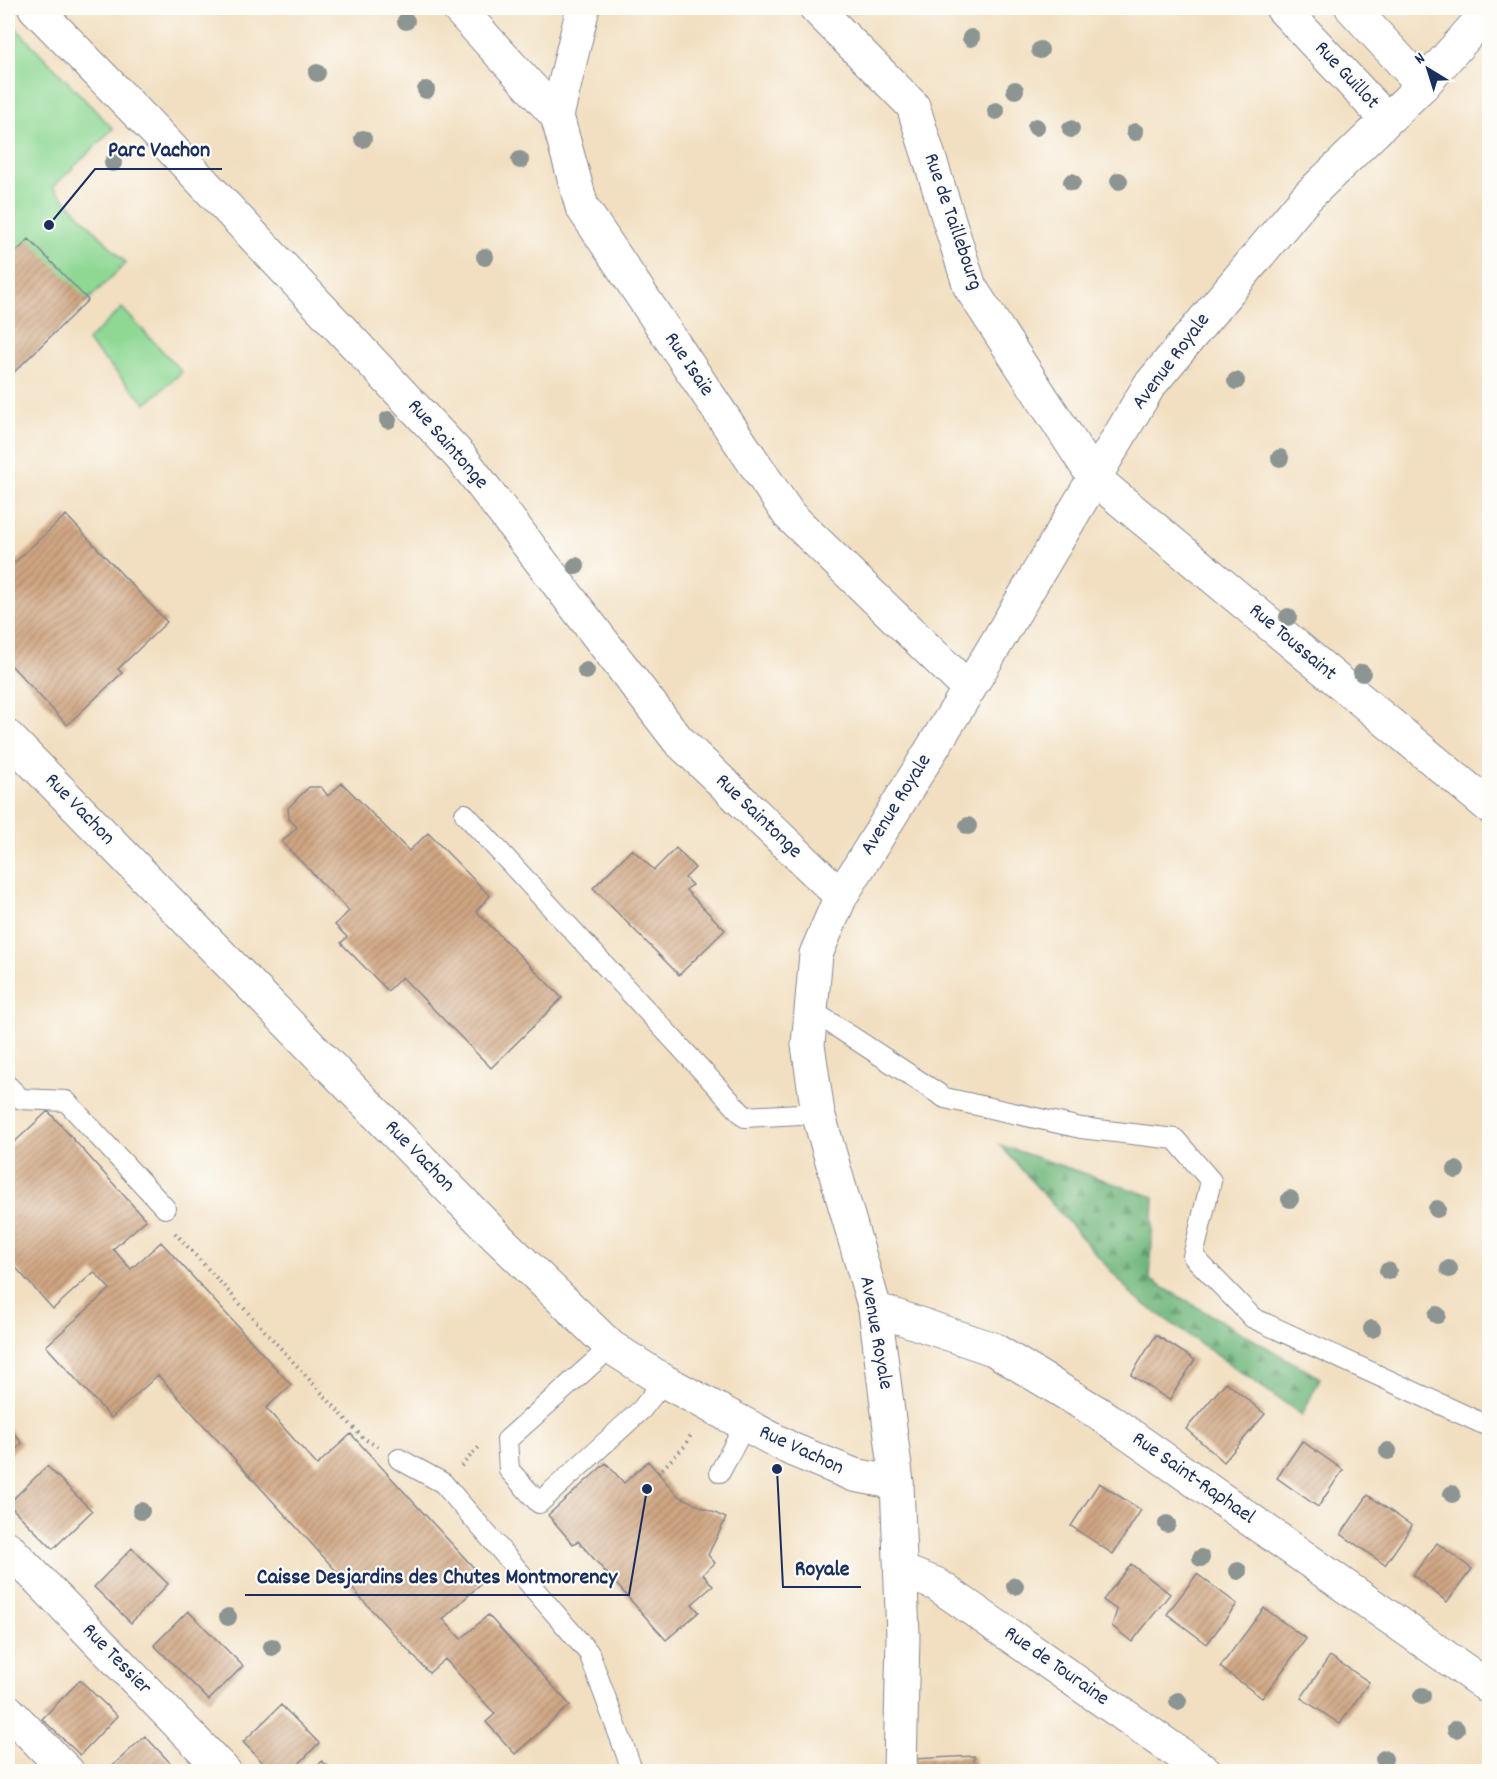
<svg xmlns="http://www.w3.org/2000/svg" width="1497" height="1779" font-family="Dekko,sans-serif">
<defs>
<pattern id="forest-firs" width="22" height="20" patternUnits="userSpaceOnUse" patternTransform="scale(1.5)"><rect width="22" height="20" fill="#72b87e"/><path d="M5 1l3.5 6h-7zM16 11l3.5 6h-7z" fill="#5d966a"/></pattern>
<pattern id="building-hatch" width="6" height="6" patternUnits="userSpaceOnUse" patternTransform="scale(1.5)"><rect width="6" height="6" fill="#d0a682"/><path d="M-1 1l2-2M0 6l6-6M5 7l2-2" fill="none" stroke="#a8886e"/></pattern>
</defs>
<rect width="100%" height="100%" fill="#fdfcf7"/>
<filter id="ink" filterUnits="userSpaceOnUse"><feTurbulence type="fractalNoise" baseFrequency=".0167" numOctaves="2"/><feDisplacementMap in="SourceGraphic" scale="12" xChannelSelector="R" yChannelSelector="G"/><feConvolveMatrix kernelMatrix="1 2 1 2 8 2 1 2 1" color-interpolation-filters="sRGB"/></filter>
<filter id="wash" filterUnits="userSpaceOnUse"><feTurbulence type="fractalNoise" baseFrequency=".008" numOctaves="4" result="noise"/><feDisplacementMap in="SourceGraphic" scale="24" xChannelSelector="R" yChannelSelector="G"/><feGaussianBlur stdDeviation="1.35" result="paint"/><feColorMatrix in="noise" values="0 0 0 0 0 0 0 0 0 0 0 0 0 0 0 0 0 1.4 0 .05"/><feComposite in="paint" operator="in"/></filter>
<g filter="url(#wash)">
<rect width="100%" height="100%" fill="#f2dfc1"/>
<path fill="url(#forest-firs)" stroke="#46746e" stroke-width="1.5" d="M1000,1145L1154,1197L1150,1280L1320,1378L1302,1415L1134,1297Z"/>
<path fill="#8ed894" stroke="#548479" stroke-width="1.5" d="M8,20L113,129L53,187L126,263L8,378Z
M122,308L182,372L146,404L87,341Z"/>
<g id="blocks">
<path fill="url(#building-hatch)" d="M29,239L88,300L8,378V300L10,297L8,294V260Z
M66,515L167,622L118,669L122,673L67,725L8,662V556L14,563Z
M342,783L409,851L428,833L490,896L476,911L562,998L491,1068L402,977L388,991L341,943L347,937L335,925L349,911L282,842L297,827L289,819L288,808L309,787H321L328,796Z
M676,848L695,868L685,878L692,885L686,890L725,930L679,975L593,888L632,849L654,870Z
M48,1111L146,1220L113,1249L131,1269L161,1242L291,1385L266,1408L317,1465L351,1434L485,1580L443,1619L461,1639L488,1615L570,1705L515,1754L486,1722L495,1714L445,1659L429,1673L158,1375L111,1418L46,1346L110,1289L94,1272L53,1309L8,1259V1148Z
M1156,1335L1195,1360L1169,1400L1131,1375Z
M1226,1382L1265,1414L1224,1462L1186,1429Z
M8,1427L22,1443L8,1457Z
M1302,1441L1343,1470L1318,1507L1277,1478Z
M648,1461L678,1496L726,1518L708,1555L715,1563L703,1574L713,1586L692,1604L699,1612L666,1640L578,1541L573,1544L548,1515L606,1463L624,1483Z
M47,1466L92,1511L53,1549L8,1504Z
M1099,1483L1141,1510L1113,1554L1071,1526Z
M1368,1495L1412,1526L1385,1565L1341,1534Z
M1437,1543L1472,1569L1447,1602L1413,1575Z
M132,1548L168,1584L131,1623L94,1587Z
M1131,1564L1170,1594L1132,1642L1112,1626L1117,1610L1103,1600Z
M1197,1574L1237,1604L1207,1644L1167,1614Z
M1264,1608L1306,1639L1262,1698L1220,1667Z
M188,1611L243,1666L209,1700L154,1645Z
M1330,1656L1369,1682L1340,1724L1301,1698Z
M80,1680L117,1716L80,1755L42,1719Z
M281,1705L319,1743L291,1772H272L243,1742Z
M145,1736L177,1770L175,1772H116L111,1767Z
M974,1756L975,1772H913L912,1759Z
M322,1761L333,1772H312Z"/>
</g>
</g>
<g filter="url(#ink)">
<use href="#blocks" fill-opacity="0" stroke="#868790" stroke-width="1.5"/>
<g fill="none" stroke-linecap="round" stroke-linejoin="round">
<defs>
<path id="lane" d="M465,814L745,1117L818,1113
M811,1010L945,1098L1081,1128L1175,1139L1211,1181L1193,1256L1253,1318L1490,1427
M8,1086L21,1099L66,1101L165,1208
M611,1347L507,1440L509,1470L539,1503L642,1409L664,1381
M399,1459L443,1483L589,1653L633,1772
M720,1472L745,1425"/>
<path id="street" d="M35,8L153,129L460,456L678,740L841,896
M458,8L557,116L582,207L789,515L969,689
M816,8L913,106L970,287L1095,479L1490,807
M1282,8L1386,119
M1352,8L1423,85
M557,116L583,8
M8,737L497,1237L611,1347L664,1381L793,1450L854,1475L897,1483
M875,1309L993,1349L1103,1416L1490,1688
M8,1548L225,1772
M902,1571L936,1584L1206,1772
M8,1711L68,1772"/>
<path id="secondary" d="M900,1772L903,1635L897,1483L875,1309L818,1113L808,1045L816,954L841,896L969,689L1149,386L1306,198L1423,85L1490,9"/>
</defs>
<use href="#lane" stroke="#868790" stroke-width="22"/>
<use href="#street" stroke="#868790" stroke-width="35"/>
<use href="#secondary" stroke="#868790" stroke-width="35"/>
<path stroke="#868790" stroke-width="4" stroke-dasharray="1.5 4.5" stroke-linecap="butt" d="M8,74L10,77L8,90
M175,1233L363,1438L378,1447
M461,1466L481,1445
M658,1473L685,1446L692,1433"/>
<use href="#lane" stroke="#fff" stroke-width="20"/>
<use href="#street" stroke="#fff" stroke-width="33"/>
<use href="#secondary" stroke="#fff" stroke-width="33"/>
</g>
<g fill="#8c9592">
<circle cx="406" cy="21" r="9"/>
<circle cx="971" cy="38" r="9"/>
<circle cx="1040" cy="50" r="9"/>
<circle cx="317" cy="73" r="9"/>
<circle cx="426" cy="90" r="9"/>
<circle cx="1015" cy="90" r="9"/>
<circle cx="996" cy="111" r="9"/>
<circle cx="1036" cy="127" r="9"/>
<circle cx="1071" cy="129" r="9"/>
<circle cx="1135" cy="132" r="9"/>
<circle cx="363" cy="139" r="9"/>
<circle cx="520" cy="160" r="9"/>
<circle cx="113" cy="163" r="9"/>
<circle cx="1119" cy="181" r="9"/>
<circle cx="1072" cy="182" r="9"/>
<circle cx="485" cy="257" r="9"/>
<circle cx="1236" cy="381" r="9"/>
<circle cx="388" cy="420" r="9"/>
<circle cx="1280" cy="458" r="9"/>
<circle cx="576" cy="566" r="9"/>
<circle cx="1288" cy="617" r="9"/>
<circle cx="586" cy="671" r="9"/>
<circle cx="1362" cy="673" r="9"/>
<circle cx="968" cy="826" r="9"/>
<circle cx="1456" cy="1170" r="9"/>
<circle cx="1290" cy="1199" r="9"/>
<circle cx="1437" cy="1209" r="9"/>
<circle cx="1449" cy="1269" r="9"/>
<circle cx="1388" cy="1271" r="9"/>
<circle cx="1437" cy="1315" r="9"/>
<circle cx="1372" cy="1329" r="9"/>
<circle cx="1388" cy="1451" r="9"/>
<circle cx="1452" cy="1494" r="9"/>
<circle cx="141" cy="1511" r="9"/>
<circle cx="1167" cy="1524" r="9"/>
<circle cx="1201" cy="1558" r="9"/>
<circle cx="1238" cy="1571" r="9"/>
<circle cx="1015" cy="1586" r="9"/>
<circle cx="228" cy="1617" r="9"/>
<circle cx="272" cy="1647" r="9"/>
<circle cx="1422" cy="1696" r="9"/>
<circle cx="1178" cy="1701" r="9"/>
<circle cx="1456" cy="1729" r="9"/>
<circle cx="1384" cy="1759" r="9"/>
</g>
</g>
<g text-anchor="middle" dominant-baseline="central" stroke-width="4.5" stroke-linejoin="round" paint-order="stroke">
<g font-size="21" fill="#1b2f5e" stroke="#fdfcf7">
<text transform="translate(1346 76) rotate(47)">Rue Guillot</text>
<text transform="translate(952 222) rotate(71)">Rue de Taillebourg</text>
<text transform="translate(1172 362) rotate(-53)">Avenue Royale</text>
<text transform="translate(688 365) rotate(56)">Rue Isaïe</text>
<text transform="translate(447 445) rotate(49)">Rue Saintonge</text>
<text transform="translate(1292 643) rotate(40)">Rue Toussaint</text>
<text transform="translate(897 805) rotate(-58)">Avenue Royale</text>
<text transform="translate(79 810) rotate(46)">Rue Vachon</text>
<text transform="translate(758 817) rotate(44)">Rue Saintonge</text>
<text transform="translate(419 1157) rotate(46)">Rue Vachon</text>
<text transform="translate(875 1333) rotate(80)">Avenue Royale</text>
<text transform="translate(801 1451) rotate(25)">Rue Vachon</text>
<text transform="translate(1193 1479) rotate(35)">Rue Saint-Raphael</text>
<text transform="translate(116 1660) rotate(46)">Rue Tessier</text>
<text transform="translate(1056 1667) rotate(35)">Rue de Touraine</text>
</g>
</g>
<path fill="none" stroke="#1b2f5e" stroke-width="2" d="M49 225L95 169H222M777 1469L783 1587H861M647 1489L629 1595H245"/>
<g fill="#1b2f5e" stroke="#fdfcf7" stroke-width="2">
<circle cx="49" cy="225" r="6"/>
<circle cx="777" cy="1469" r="6"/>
<circle cx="647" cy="1489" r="6"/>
</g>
<g font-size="22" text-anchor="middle" font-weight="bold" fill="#1b2f5e" stroke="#fdfcf7" stroke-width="4.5" stroke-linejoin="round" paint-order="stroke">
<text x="159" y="156">Parc Vachon</text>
<text x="822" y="1575">Royale</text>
<text x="437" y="1583">Caisse Desjardins des Chutes Montmorency</text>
</g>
<rect width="1497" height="1779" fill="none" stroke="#fdfcf7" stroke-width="30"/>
<g transform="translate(1428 69) rotate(322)" stroke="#fdfcf7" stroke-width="4.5" paint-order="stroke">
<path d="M0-4.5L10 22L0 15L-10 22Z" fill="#1b2f5e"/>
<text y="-9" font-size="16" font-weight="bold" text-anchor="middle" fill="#1b2f5e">N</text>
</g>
</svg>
